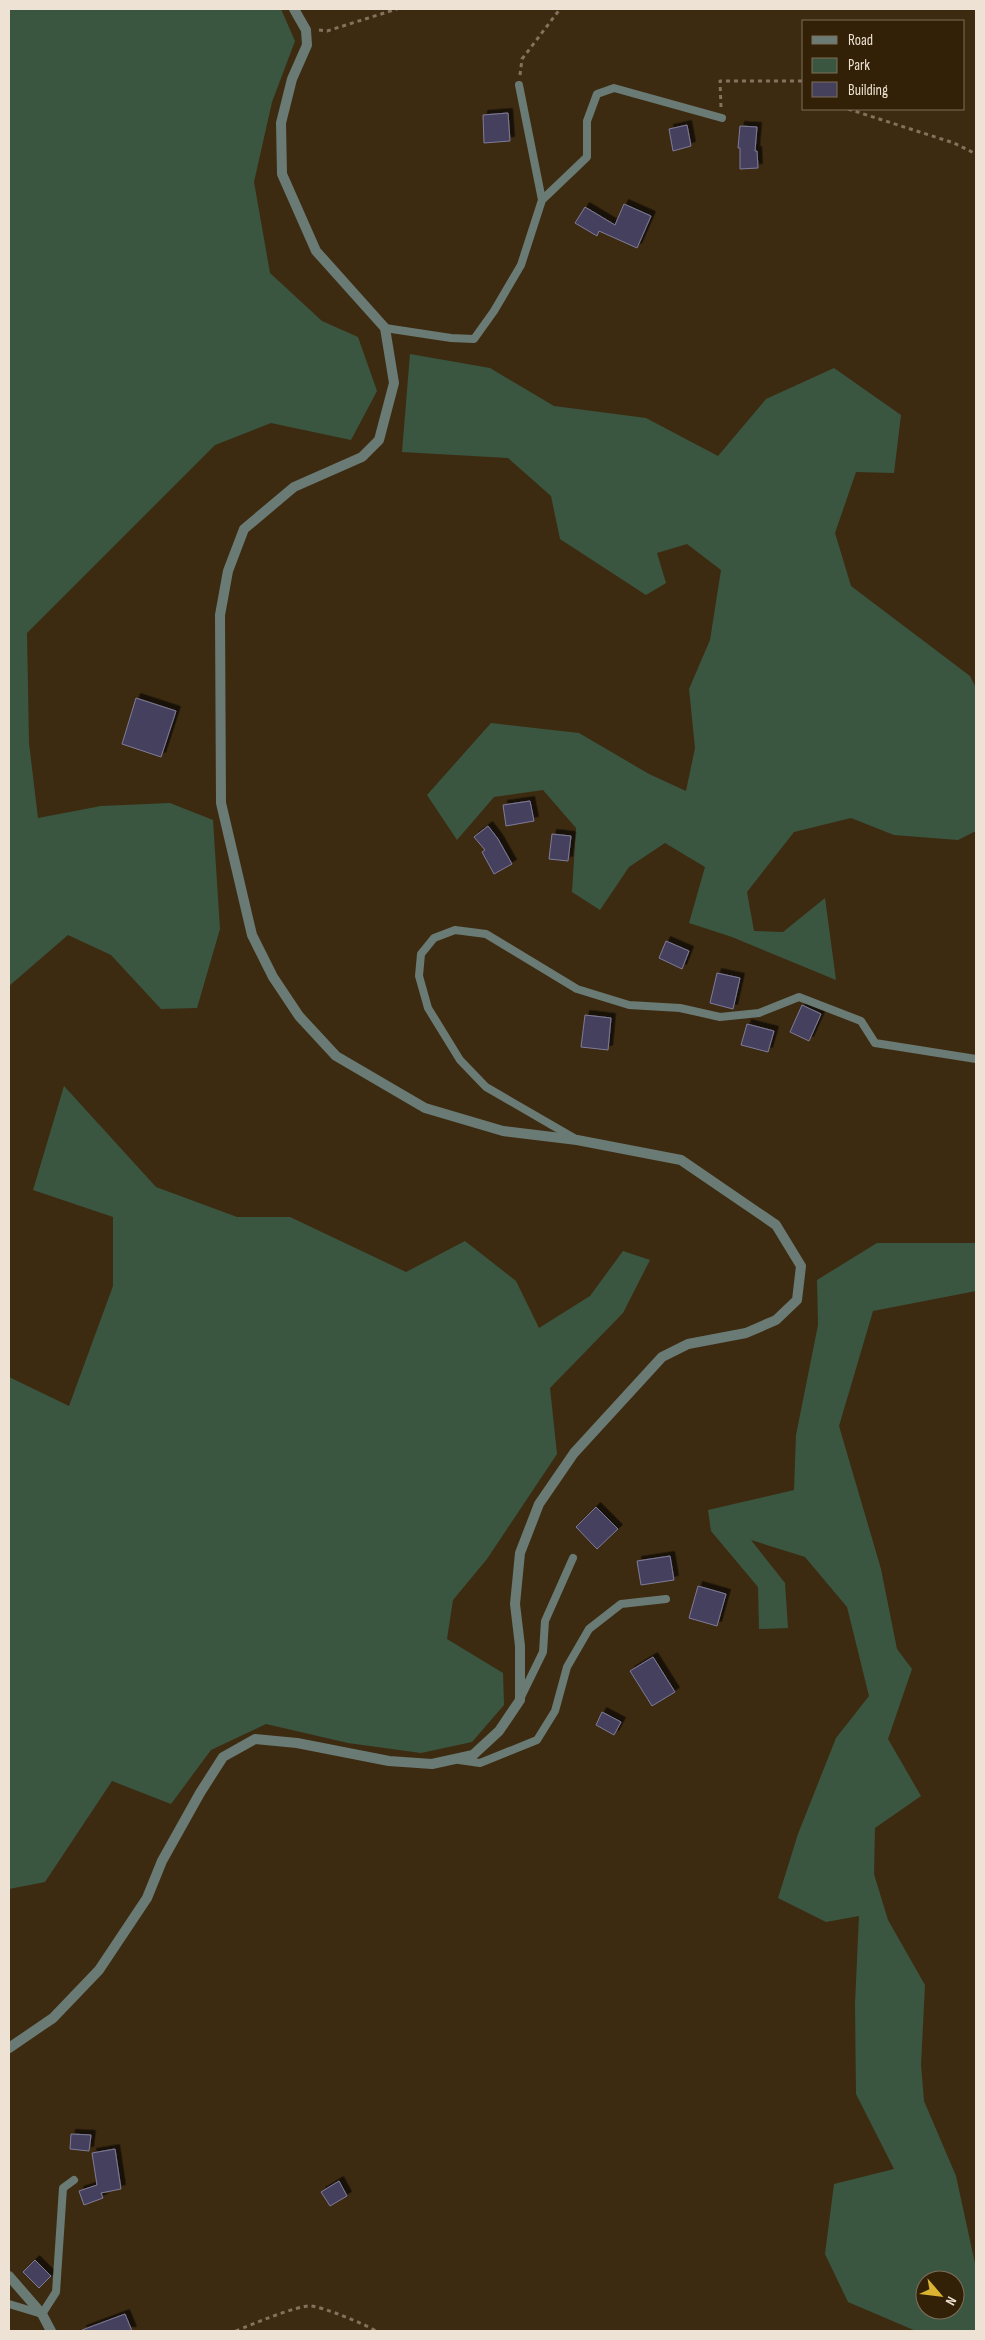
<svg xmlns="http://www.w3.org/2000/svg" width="985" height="2340" font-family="'Sofia Sans Condensed',sans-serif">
<defs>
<filter id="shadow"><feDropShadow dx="4.5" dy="-4.5" stdDeviation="0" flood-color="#0009"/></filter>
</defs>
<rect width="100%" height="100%" fill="#3d2b11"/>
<path fill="#3a5640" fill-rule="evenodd" d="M9,9H281L295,41L272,102L254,182L270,273L322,321L358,337L377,391L351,440L271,423L215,445L27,633L29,743L38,818L101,806L170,803L213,820L220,929L197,1008L161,1009L111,955L68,935L9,986Z
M410,354L490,368L554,406L646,418L718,456L766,399L834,368L901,415L894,473L856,472L835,533L851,586L970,676L976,688V831L958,840L894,835L851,818L794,832L747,892L754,931L783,932L825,898L836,980L732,937L689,923L705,867L665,843L629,867L600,910L572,892L576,828L543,790L494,797L457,840L427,795L491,723L579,733L649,774L686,791L695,748L689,689L710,640L721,570L687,544L657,553L666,583L646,595L560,539L551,496L508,458L402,452Z
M64,1086L156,1187L237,1217H290L406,1272L465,1241L516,1281L539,1328L590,1296L623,1251L650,1260L623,1313L550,1388L557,1454L487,1559L453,1600L447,1639L503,1673L504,1705L472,1742L421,1753L348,1743L266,1724L211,1750L171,1804L112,1781L45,1882L9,1889V1377L69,1406L113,1286V1217L33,1190Z
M877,1243H976V1291L873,1311L839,1426L881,1569L897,1649L912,1669L888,1739L921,1796L875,1828L874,1874L888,1920L925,1985L921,2065L924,2101L956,2176L976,2268V2331H916L848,2302L825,2254L834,2184L894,2169L856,2094L855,2004L859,1916L826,1922L778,1898L798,1834L836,1738L869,1696L847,1607L805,1557L751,1540L785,1583L788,1628L759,1629L758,1587L711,1531L708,1510L794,1490L796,1435L818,1325L817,1280ZM925,2280H955V2310H925Z"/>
<path fill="#45415d" stroke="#7f7b9a" filter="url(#shadow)" d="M508,113L510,141L484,143L483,115Z
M687,125L691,146L673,151L669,129Z
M740,126L757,127L755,151H757L758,168L740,169V148H738Z
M624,204L651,216L637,248L599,231L597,236L575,223L585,207L615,225Z
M136,698L176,711L161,757L122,744Z
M530,801L534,821L506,826L503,805Z
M488,826L498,839L512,864L494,874L482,852L485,850L474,837Z
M552,834L571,836L568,861L549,859Z
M666,941L689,951L682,969L659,958Z
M717,973L740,978L733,1009L710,1003Z
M802,1005L821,1014L809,1041L790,1032Z
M585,1015L611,1018L608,1050L581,1047Z
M747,1024L774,1031L768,1052L741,1045Z
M596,1507L618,1529L597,1549L576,1527Z
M670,1556L674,1580L641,1585L637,1561Z
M698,1586L726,1594L717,1626L689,1618Z
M653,1657L675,1692L652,1706L630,1671Z
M602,1712L621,1722L614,1735L596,1725Z
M71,2134L91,2135L89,2151L70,2149Z
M115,2149L121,2189L101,2193L103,2198L84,2205L79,2191L97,2185L92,2153Z
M339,2181L347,2196L330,2206L321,2192Z
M35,2260L51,2276L39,2288L23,2272Z
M125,2314L132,2331H82V2330Z"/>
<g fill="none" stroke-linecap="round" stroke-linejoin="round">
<path stroke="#83735e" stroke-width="3" stroke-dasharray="4 4" stroke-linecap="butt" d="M319,30L327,31L397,9
M520,75L522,59L560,9
M721,107L720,81H804
M848,109L954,143L976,154
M236,2331C250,2325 298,2305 311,2306C323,2307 365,2324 376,2331"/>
<path stroke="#697b74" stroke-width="8" d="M542,200L587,157V121L597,94L614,88L722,118
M385,328L451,338L474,339L494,311L521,265L542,200L519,85
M574,1138L486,1087L460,1060L428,1008L419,976L421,954L434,938L455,930L486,934L577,989L629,1005L680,1008L720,1017L759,1013L799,997L861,1021L875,1043L976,1059
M521,1697L543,1652L545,1621L573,1558
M459,1760L480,1763L537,1740L555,1711L567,1667L589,1629L621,1604L666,1599
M9,2304L42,2314L56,2292L63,2188L74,2180"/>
<path stroke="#697b74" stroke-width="10" d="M9,2048L53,2018L99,1970L147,1898L162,1861L200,1793L223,1757L255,1739L297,1743L389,1761L432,1764L473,1755L499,1731L520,1700V1646L515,1604L520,1553L539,1504L574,1453L662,1357L688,1344L746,1333L776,1320L797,1300L801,1266L776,1225L681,1160L577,1140L503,1131L425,1108L336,1056L299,1016L273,977L252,935L221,803L220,615L228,571L244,529L294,487L362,457L379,440L394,383L385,328L316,251L282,174L281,123L292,79L307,45L306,30L294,9
M9,2276L42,2314L51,2331"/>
</g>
<rect width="985" height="2340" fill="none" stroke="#eee2d4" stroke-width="20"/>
<rect x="802" y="20" width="162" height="90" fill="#332107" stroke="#7e6e59"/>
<rect x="812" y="36" width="25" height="8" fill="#697b74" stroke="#7e6e59"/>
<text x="848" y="45" font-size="15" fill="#eee2d4">Road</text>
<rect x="812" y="58" width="25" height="15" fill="#3a5640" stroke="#7e6e59"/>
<text x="848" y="70" font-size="15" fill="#eee2d4">Park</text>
<rect x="812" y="82" width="25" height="15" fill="#45415d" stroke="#7e6e59"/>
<text x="848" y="95" font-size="15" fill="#eee2d4">Building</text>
<g transform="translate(940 2295) rotate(118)"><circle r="24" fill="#332107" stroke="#7e6e59"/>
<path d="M0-4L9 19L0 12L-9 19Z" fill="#dab333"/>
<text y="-8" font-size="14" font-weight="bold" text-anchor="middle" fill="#eee2d4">N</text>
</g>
</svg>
